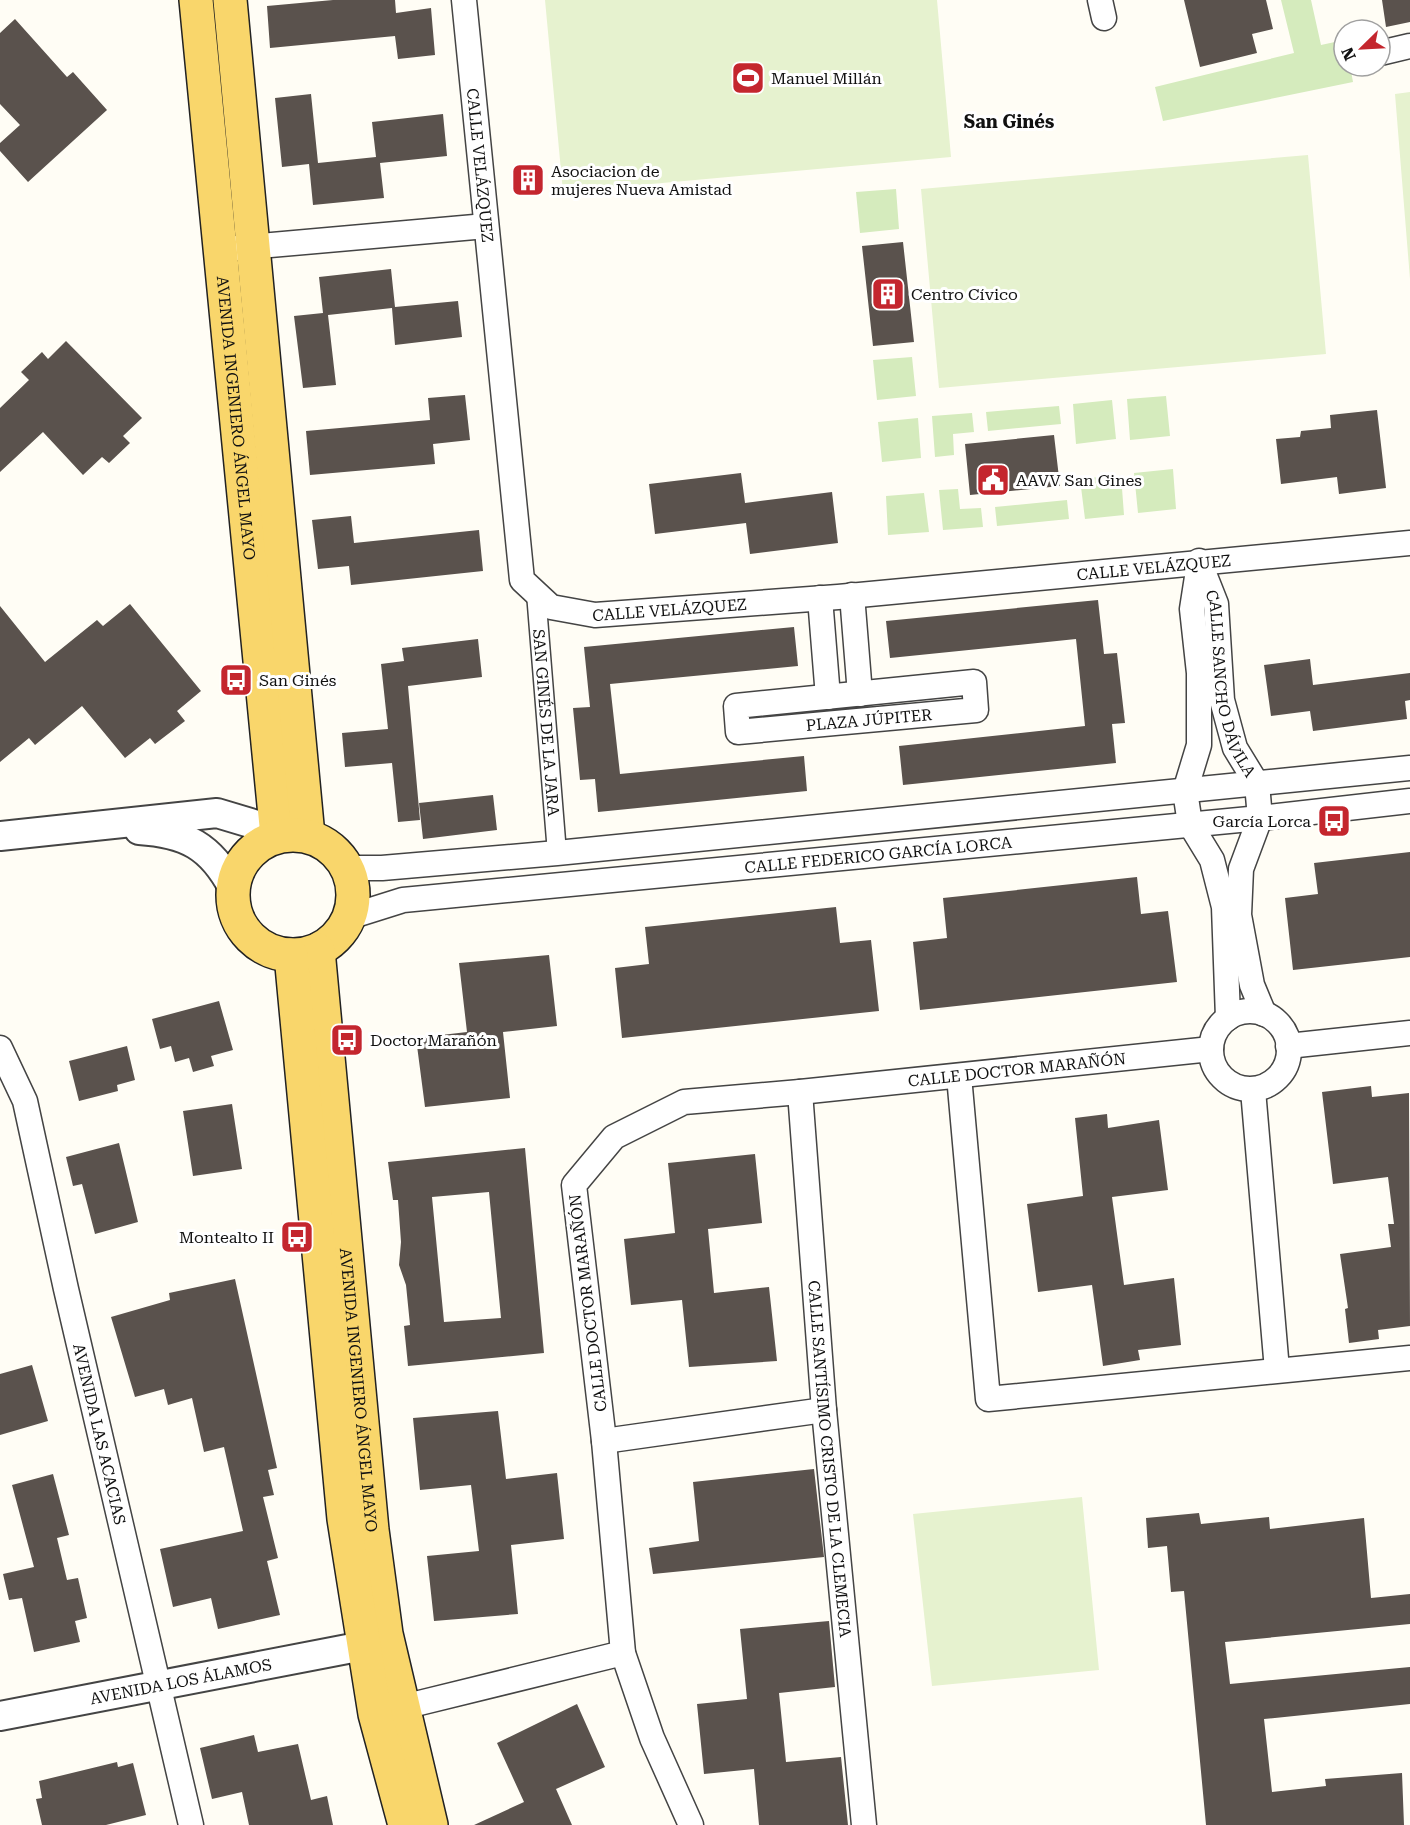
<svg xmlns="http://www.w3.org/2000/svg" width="1410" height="1825" font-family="'Roboto Serif',serif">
<rect width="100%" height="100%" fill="#fffdf5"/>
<path fill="#d5ebbd" d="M1281,0H1311L1321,45L1344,40V66H1350L1353,82L1163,121L1155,87L1294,53Z
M896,189L899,229L860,233L856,192Z
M912,357L916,396L877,400L873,360Z
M1166,396L1170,436L1130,440L1127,399Z
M1112,400L1116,439L1076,444L1073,404Z
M1059,406L1061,424L988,431L986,412Z
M972,413L974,432L953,434L954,455L935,457L932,416Z
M918,418L921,458L882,462L878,422Z
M1173,469L1176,509L1138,513L1134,473Z
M1121,475L1124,515L1085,519L1080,479Z
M958,489L960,509L981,508L983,527L943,530L939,490Z
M924,493L929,532L888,535L886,496Z
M1067,500L1069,519L997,526L995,507Z"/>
<path fill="#e6f2cf" d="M545,0H937L951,157L563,192Z
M1410,92V279L1395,94Z
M1308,155L1326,354L939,388L921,189Z
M1082,1497L1099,1670L932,1686L913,1514Z"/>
<path fill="#5a524d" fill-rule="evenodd" d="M333,0H395L396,13L431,8L435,55L398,59L395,36L270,48L267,6Z
M1184,0H1266L1273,29L1252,34L1257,53L1200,67Z
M1382,0H1410V22L1386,27Z
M15,19L67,77L73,72L107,110L28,182L0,151V143L20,125L0,104V33Z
M311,94L318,163L376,157L372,122L443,114L447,156L380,163L384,198L313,205L309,164L282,167L275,98Z
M903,242L914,342L873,346L862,246Z
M391,269L395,307L458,301L462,337L395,345L392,308L328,315L336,385L303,388L294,316L323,313L319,277Z
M66,341L142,418L123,436L130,443L109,463L102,457L83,475L43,432L0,472V408L29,380L21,372L42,352L48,359Z
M465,395L470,440L433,444L435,464L310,475L306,431L430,420L428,398Z
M1377,410L1386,488L1339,494L1337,477L1281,484L1276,439L1300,437L1301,431L1331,428L1330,415Z
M1054,435L1060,486L970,495L965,444Z
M741,473L745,503L832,492L838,543L750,554L746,523L655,534L649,484Z
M351,516L354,543L479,530L483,571L351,585L349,566L318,569L312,520Z
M1098,600L1104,654L1117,653L1125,723L1112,724L1116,763L903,785L899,746L1085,726L1076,639L890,658L886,621Z
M130,604L201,691L177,711L185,721L155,744L150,738L125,758L82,706L35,745L29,738L0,762V606L45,662L97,620L103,626Z
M794,627L798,666L610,684L620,774L804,756L807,791L598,812L595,779L580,780L573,708L590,707L584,647Z
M478,639L482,677L408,686L420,820L398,822L392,763L345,767L342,733L388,729L381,664L404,661L402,648Z
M1310,659L1313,685L1410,673V700L1405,701L1407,719L1313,731L1310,711L1271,716L1264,665Z
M493,795L497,830L423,839L419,803Z
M1410,852V957L1293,970L1285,898L1318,894L1314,863Z
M1137,877L1141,914L1168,911L1177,982L920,1010L913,942L947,938L943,898Z
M836,907L840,943L871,940L879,1011L622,1038L615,968L649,964L645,927Z
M549,955L557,1026L503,1032L510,1098L425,1107L416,1038L467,1032L459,963Z
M219,1001L233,1050L211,1056L214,1066L193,1072L189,1058L175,1062L171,1046L160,1049L152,1019Z
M127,1046L135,1080L117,1085L118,1091L79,1101L69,1061Z
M1371,1086L1372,1097L1409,1093L1410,1326L1378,1330L1379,1339L1349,1343L1345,1309L1348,1308L1340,1254L1391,1247L1388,1224H1394L1388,1177L1333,1184L1322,1092Z
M232,1104L242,1169L193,1176L183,1111Z
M1107,1114L1108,1128L1159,1120L1168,1190L1112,1197L1124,1285L1174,1278L1181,1345L1138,1350L1140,1360L1103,1366L1092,1285L1038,1292L1027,1204L1083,1196L1075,1118Z
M119,1143L138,1222L95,1234L82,1184L73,1186L66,1157Z
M525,1148L544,1353L408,1366L404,1326L410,1325L406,1285L399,1265L401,1242L398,1200H393L388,1162ZM489,1192L501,1318L444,1322L432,1197Z
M755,1154L762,1223L708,1229L714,1293L769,1287L777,1361L689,1367L682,1300L631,1305L624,1239L675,1233L668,1163Z
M235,1279L277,1468L268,1470L274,1495L263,1497L278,1558L267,1561L280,1615L218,1629L211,1598L173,1607L160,1549L243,1531L224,1447L204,1452L192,1398L168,1405L164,1389L135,1397L111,1317L170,1300L169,1293Z
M32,1365L48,1421L0,1435V1374Z
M498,1411L506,1479L557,1473L564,1539L511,1545L518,1614L434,1621L427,1556L479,1551L471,1485L420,1490L413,1418Z
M814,1469L824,1557L653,1574L649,1548L699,1541L693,1482Z
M53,1474L69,1535L57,1538L67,1580L78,1578L87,1618L75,1621L80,1642L34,1652L22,1598L9,1600L3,1574L34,1567L12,1485Z
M1199,1513L1201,1524L1269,1517L1270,1529L1364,1518L1371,1598L1410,1594V1624L1225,1642L1230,1684L1410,1667V1704L1264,1719L1272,1792L1326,1786L1325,1779L1402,1773L1404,1825H1206L1184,1591L1171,1592L1167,1546L1148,1548L1146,1518Z
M829,1621L835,1687L779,1693L786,1762L841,1757L848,1825H759L754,1769L704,1774L697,1704L747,1699L740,1629Z
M577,1704L605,1767L556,1789L572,1825H474L524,1802L497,1743Z
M254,1735L258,1752L298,1744L311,1800L327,1796L333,1825H249L242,1792L212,1799L200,1748Z
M117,1762L118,1767L133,1763L146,1815L106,1825H42L36,1799L42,1798L39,1781Z"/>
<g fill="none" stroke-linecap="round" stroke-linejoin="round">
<defs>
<g id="pedestrian">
<path id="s1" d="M536,593L557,853"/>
</g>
<g id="minor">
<path id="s2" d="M464,0L522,580L551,607L595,615L838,597L1410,543"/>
<path d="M1100,0L1104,18"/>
<path d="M1380,53L1410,46"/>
<path d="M237,248L486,226"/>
<path id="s3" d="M1199,561L1216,604L1222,700L1235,748L1257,784L1260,818L1241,869L1239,915L1252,985L1264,1014"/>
<path d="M1199,564L1192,609L1199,673V745L1185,791L1190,824L1212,860L1224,907L1228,1018"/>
<path d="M852,595L860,694"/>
<path d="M820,598L828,697"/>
<path d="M974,682L976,710L738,732L736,706Z"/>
<path d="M347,868H382L557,853L1410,768"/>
<path id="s4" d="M349,917L403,900L1260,818L1410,801"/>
<circle cx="1250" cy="1050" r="39"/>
<path d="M1288,1046L1410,1033"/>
<path id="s5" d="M0,1048L25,1101L66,1289L191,1825"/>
<path d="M959,1076L988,1399L1410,1358"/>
<path d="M1253,1090L1277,1370"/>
<path id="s6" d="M800,1092L824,1410L864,1825"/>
<path d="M604,1441L824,1410"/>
<path d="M403,1707L623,1653"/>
<path id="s7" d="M691,1825L652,1738L623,1653L604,1441L574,1185L614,1137L684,1102L800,1092L1211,1049"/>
</g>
<g id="tertiary">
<path d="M139,830C186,833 211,846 233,888"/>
<path d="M0,836L217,813L257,825L277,836"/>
<path id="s8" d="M0,1716L363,1646"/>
</g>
<g id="primary">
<path id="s9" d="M196,0L277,836"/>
<path d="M230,0L308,836"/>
<circle cx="293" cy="895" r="60"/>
<path id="s10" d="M318,950L372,1530L386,1634L431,1825"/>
<path d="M291,955L344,1519L375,1714L405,1825"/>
</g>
</defs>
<use href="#pedestrian" stroke="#444" stroke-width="21"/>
<use href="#minor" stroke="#444" stroke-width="27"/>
<use href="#tertiary" stroke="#444" stroke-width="32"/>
<use href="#primary" stroke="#222" stroke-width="36"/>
<use href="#pedestrian" stroke="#fff" stroke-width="18"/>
<use href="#minor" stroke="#fff" stroke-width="24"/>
<use href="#tertiary" stroke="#fff" stroke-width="28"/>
<use href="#primary" stroke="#f9d66b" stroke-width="33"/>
</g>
<defs>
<symbol id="stadium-square" viewBox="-11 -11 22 22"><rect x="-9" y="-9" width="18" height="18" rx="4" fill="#c4262e" stroke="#fff"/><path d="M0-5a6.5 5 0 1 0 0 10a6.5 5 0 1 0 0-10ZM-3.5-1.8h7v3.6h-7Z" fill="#fff"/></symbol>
<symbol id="building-square" viewBox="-11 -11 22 22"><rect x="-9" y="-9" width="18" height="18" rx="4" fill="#c4262e" stroke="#fff"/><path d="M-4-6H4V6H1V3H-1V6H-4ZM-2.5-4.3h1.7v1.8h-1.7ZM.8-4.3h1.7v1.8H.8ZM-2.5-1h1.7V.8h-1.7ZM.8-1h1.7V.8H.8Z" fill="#fff"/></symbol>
<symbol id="civic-square" viewBox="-11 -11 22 22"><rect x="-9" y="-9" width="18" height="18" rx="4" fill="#c4262e" stroke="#fff"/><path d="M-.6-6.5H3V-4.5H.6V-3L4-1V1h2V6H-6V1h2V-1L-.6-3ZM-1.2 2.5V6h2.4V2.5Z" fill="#fff"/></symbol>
<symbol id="bus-square" viewBox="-11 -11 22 22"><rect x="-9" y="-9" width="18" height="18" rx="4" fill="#c4262e" stroke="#fff"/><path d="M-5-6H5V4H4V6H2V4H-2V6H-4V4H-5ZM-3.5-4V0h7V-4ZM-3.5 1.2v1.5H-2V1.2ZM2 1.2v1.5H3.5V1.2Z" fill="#fff"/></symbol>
</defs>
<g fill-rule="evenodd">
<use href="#stadium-square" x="729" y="59" width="38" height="38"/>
<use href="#building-square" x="509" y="161" width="38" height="38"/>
<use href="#building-square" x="869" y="275" width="38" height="38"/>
<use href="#civic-square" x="974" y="461" width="38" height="38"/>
<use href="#bus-square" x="217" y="661" width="38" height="38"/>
<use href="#bus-square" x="1315" y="802" width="38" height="38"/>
<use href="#bus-square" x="328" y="1021" width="38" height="38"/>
<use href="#bus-square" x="278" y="1218" width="38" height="38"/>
</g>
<g text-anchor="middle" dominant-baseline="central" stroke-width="6" stroke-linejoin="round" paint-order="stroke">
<g font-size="16" fill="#111" stroke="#fff" text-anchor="start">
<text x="771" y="78">Manuel Millán</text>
<text x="551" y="171">Asociacion de<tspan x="551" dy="18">mujeres Nueva Amistad</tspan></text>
<text x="911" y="294">Centro Cívico</text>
<text x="1016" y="480">AAVV San Gines</text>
<text x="259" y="680">San Ginés</text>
<text x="1311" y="821" text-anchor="end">García Lorca</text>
<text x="370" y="1040">Doctor Marañón</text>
<text x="274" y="1237" text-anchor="end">Montealto II</text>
</g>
<g font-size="16" fill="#111" stroke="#fff">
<text stroke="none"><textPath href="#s2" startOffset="166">CALLE VELÁZQUEZ</textPath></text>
<text stroke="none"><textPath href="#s9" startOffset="420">AVENIDA INGENIERO ÁNGEL MAYO</textPath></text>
<text stroke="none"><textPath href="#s2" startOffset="1228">CALLE VELÁZQUEZ</textPath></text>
<text stroke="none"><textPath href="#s2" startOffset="742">CALLE VELÁZQUEZ</textPath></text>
<text stroke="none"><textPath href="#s3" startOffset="128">CALLE SANCHO DÁVILA</textPath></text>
<text transform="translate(869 720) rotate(-5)">PLAZA JÚPITER</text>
<text stroke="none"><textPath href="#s1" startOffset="130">SAN GINÉS DE LA JARA</textPath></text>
<text stroke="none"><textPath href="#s4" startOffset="534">CALLE FEDERICO GARCÍA LORCA</textPath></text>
<text stroke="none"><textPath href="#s7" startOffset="1131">CALLE DOCTOR MARAÑÓN</textPath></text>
<text transform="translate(588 1303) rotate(-97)">CALLE DOCTOR MARAÑÓN</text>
<text stroke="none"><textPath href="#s10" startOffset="442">AVENIDA INGENIERO ÁNGEL MAYO</textPath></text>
<text stroke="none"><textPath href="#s5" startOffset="400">AVENIDA LAS ACACIAS</textPath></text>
<text stroke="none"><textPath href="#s6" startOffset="368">CALLE SANTÍSIMO CRISTO DE LA CLEMECIA</textPath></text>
<text stroke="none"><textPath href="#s8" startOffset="184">AVENIDA LOS ÁLAMOS</textPath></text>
</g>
<g font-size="18" font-weight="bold" fill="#111" stroke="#fff">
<text x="1009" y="121">San Ginés</text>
</g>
</g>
<g transform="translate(1362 48) rotate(246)"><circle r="28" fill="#ffffff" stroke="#a0a0a0" stroke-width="1.5"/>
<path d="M0-4.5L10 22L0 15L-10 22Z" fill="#c4262e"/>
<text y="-9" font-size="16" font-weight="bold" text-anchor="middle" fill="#111111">N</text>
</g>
</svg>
